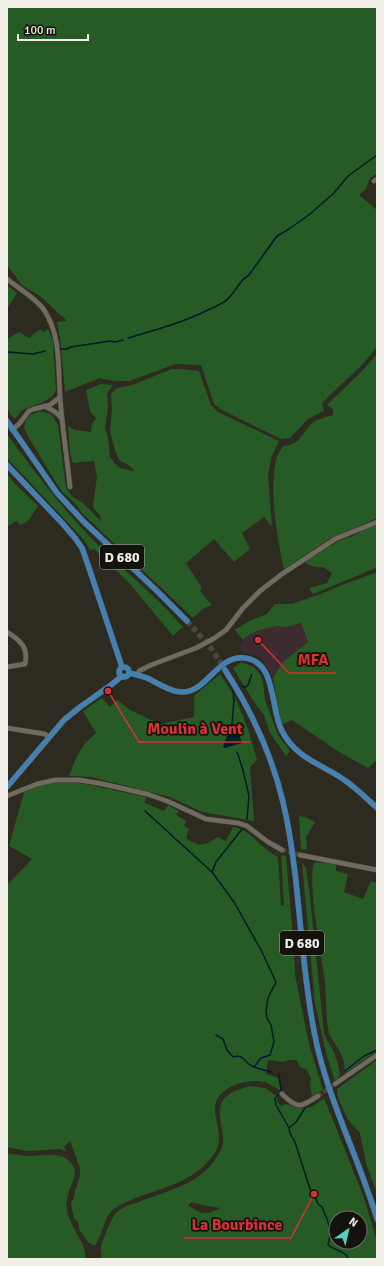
<svg xmlns="http://www.w3.org/2000/svg" width="384" height="1266" font-family="Signika,sans-serif">
<rect width="100%" height="100%" fill="#2d2a1f"/>
<path fill="#3e2b31" d="M301,623L308,642L283,662L273,678L265,663L261,658L254,654L242,652L239,645L246,637L259,630L277,626L287,627Z"/>
<path fill="#265b25" fill-rule="evenodd" d="M7,7H377V174L370,178L366,189L359,195L377,210V347L364,363L328,397L322,404L324,411L308,419L290,438L281,439L222,410L214,404L201,365L175,364L130,381H114L100,378L65,392L60,338L57,322L67,321L40,296L23,286L7,265Z
M7,285L17,293L7,309Z
M40,329L43,332L48,329L53,341L56,390L52,397L41,403L22,410L15,419L11,415L7,407V339L19,332L29,338Z
M377,354V518L351,530L329,539L284,569C277,539 269,490 276,460C277,455 281,450 283,446C300,445 302,434 312,423C317,419 327,417 333,415V409L327,405L361,372Z
M172,369H180L199,371L211,405L218,412L279,441L271,458L268,476L272,527L264,517L242,533L250,549L234,562L214,539L186,563L202,588L200,591L212,605L203,609L193,618L83,514L73,501L62,492L30,440L24,428L26,420L30,415L41,411L48,413L52,415L58,425L66,488L73,497L83,503L101,521L100,515L94,509L93,504L97,477L94,461L73,463L70,453L68,426L75,430L91,432L92,424L96,419L90,411L86,390L101,384L113,385L107,393L108,406L105,429L108,437L110,457L118,467L132,471L134,470L127,464L120,461L116,454L110,431L112,409L111,394L117,388L132,385Z
M7,434C33,470 59,504 89,536C119,567 155,594 183,627L173,636L131,585L94,549L90,550L84,540L7,458Z
M7,474L15,484L38,506L28,521L21,525L16,521L7,527Z
M377,523L376,568L313,594L309,588L327,583L332,573L323,567C318,568 309,566 305,562L338,541L353,536Z
M377,572V760L368,768L339,752L292,720L283,724L279,715L273,678L283,662L308,642L301,623L287,627L277,626L259,630L246,637L243,640L235,630L251,620L267,614L275,604H291L318,595L337,587Z
M241,662L254,667L260,674L263,682L265,700L278,735L290,751L286,756L270,733L264,715L254,702L233,668Z
M220,674L235,697L248,729L257,760L250,767L254,821L202,812L170,797L91,777L69,776C77,755 79,748 96,733L83,711L102,698L110,707L117,700L130,710L157,723L161,724L194,717V696Z
M54,782L80,783L146,797L145,803L164,811L168,805L179,811L176,815L186,821L184,826L189,829L186,838C190,842 196,843 201,845L208,843L218,837L226,841L233,827C249,830 253,839 265,848C269,852 274,854 278,857L281,906L284,905L281,856L284,855L286,857L294,948L295,975L309,1044L323,1090L316,1094L312,1096C311,1089 309,1084 311,1078L307,1070L300,1067L296,1060H289L284,1062L268,1060L266,1074L278,1078L281,1091C276,1088 270,1084 265,1082C254,1079 236,1083 227,1089C206,1103 219,1120 219,1139C219,1147 215,1153 211,1158C187,1189 146,1189 115,1208C103,1216 104,1234 95,1245H92L87,1241L79,1229L78,1222L74,1218L72,1210L71,1203L74,1198L75,1192L80,1175V1168L70,1141L64,1147L67,1152L61,1149L27,1151L7,1147V885L32,859L9,846L24,792L37,786Z
M299,816L305,817L315,822L306,837L307,849L301,850Z
M315,862L336,864V871L348,874L344,892L363,899L371,881L377,883V1051L345,1073L344,1062L340,1052L329,1034L327,1022L325,982L314,909L312,880L313,866Z
M302,863L306,868L310,897L324,1033C326,1040 330,1044 333,1050C337,1059 339,1067 340,1076L335,1081L326,1053L315,1004Z
M377,1060V1193L366,1163L360,1133L348,1120L338,1098L337,1089Z
M250,1086L265,1088L278,1097L277,1101L281,1106L286,1104C293,1107 302,1110 311,1107C315,1105 320,1101 324,1098L363,1195L377,1241V1259H102C102,1255 100,1251 101,1247C102,1241 111,1219 115,1214C120,1208 129,1205 136,1203C167,1190 200,1186 218,1155C220,1152 222,1147 223,1144C225,1128 212,1107 228,1095C234,1090 243,1088 250,1086ZM191,1202L202,1205L220,1208C212,1212 206,1215 197,1211C194,1209 192,1207 188,1206ZM336,1218H360V1242H336Z
M7,1153C13,1154 19,1155 25,1156C40,1157 58,1150 70,1162C75,1167 76,1171 74,1178C69,1193 63,1200 69,1217C72,1229 88,1246 85,1259H7Z"/>
<path fill="#001b2c" d="M231,724H234L239,734L242,743L225,748L223,747Z"/>
<g fill="none" stroke-linecap="round" stroke-linejoin="round">
<path stroke="#001b2c" stroke-width="1.5" d="M128,338C155,330 182,323 208,310C213,308 219,305 224,302C235,295 237,282 249,275L277,236L289,229L310,214L334,193L348,176L377,155
M59,349H67L71,347L110,341L115,342L123,340
M7,352L33,354L45,351
M242,686L246,687L248,685L252,674
M232,725L234,700L233,691
M237,752L243,770L249,796L247,819
M145,811L212,872L234,902L261,950L276,982L268,998L266,1011L267,1018L271,1025L273,1036L274,1042L270,1055L261,1058L254,1067
M212,872L216,862L242,829
M216,1035L223,1039L227,1050L233,1057C244,1054 244,1062 252,1066C258,1069 265,1070 271,1072
M345,1071L364,1056L377,1050
M279,1074L281,1090
M278,1095L275,1099L276,1105L289,1128L290,1133L295,1142L310,1189L314,1194L318,1204L322,1207L327,1219L331,1232L328,1245C335,1251 341,1249 347,1256V1259
M289,1128L296,1122L305,1108"/>
<path stroke="#4a473d" stroke-width="4.5" stroke-dasharray="4.5 2" stroke-linecap="butt" d="M282,850L300,855
M318,1096L335,1084"/>
<path stroke="#4a473d" stroke-width="5.5" stroke-dasharray="5.5 3" stroke-linecap="butt" d="M187,621L211,648L224,668"/>
<defs>
<path id="minor" d="M374,181L377,179
M7,279C18,288 37,299 44,310C61,335 58,368 60,396C62,427 67,457 70,487
M44,406C52,410 57,412 62,419
M12,430L19,424L29,411L34,409L50,405L60,397
M7,632C20,640 29,648 25,664L7,667
M138,675L139,671L151,665L196,648L213,639L226,630L243,608L260,591L282,574L335,539L377,522
M7,728L45,734L49,737
M7,796L37,784L55,780H79L103,784L147,794L167,801L206,819L238,823L247,826L268,842L282,850
M300,855L377,870
M335,1084L377,1055
M282,1094C298,1110 301,1107 318,1096"/>
<path id="major" d="M7,421L57,493L84,522L156,590L187,621
M7,465L62,523L75,538L82,548L89,568L122,667
M119 672a5 5 0 1 1 10 0a5 5 0 1 1-10 0Z
M225,670C251,710 272,756 283,802C301,879 299,959 315,1036C327,1098 359,1158 377,1219
M129,673C135,674 141,676 147,678C158,683 170,692 183,692C207,692 218,654 245,658C277,662 270,709 282,731C296,758 319,763 343,779C355,787 366,798 377,808
M7,787L64,720L80,707L111,685L122,676"/>
</defs>
<use href="#minor" stroke="#4a473d" stroke-width="5.5"/>
<use href="#major" stroke="#4a473d" stroke-width="6"/>
<use href="#minor" stroke="#6f6c5f" stroke-width="4.5"/>
<use href="#major" stroke="#4680b0" stroke-width="5.5"/>
</g>
<g text-anchor="middle" dominant-baseline="central" stroke-width="3.5" stroke-linejoin="round" paint-order="stroke">
<g fill="#14120d" stroke="#aeaca5" stroke-width="1">
<rect x="100" y="545" width="44" height="24" rx="3"/>
<rect x="280" y="931" width="44" height="24" rx="3"/>
</g>
<g font-size="14" font-weight="bold" fill="#f0eee6">
<text x="122" y="557">D 680</text>
<text x="302" y="943">D 680</text>
</g>
</g>
<path fill="none" stroke="#d73232" stroke-width="1.5" d="M258 640L289 673H336M108 691L139 742H250M314 1194L291 1238H184"/>
<g fill="#d73232" stroke="#14120d" stroke-width="1.5">
<circle cx="258" cy="640" r="4"/>
<circle cx="108" cy="691" r="4"/>
<circle cx="314" cy="1194" r="4"/>
</g>
<g font-size="16" text-anchor="middle" font-weight="bold" fill="#d73232" stroke="#14120d" stroke-width="3.5" stroke-linejoin="round" paint-order="stroke">
<text x="313" y="665">MFA</text>
<text x="195" y="734">Moulin à Vent</text>
<text x="237" y="1230">La Bourbince</text>
</g>
<rect width="384" height="1266" fill="none" stroke="#f0eee6" stroke-width="16"/>
<g transform="translate(348 1230) rotate(34)"><circle r="19" fill="#14120d" stroke="#6c6a64"/>
<path d="M0-3L7 15L0 10L-7 15Z" fill="#57cec1"/>
<text y="-6" font-size="11" font-weight="bold" text-anchor="middle" fill="#f0eee6">N</text>
</g>
<path d="M18 34v6h70v-6" fill="none" stroke="#f0eee6" stroke-width="2"/>
<text x="24" y="34" font-size="12" fill="#f0eee6" stroke="#14120d" stroke-width="3" paint-order="stroke">100 m</text>
</svg>
